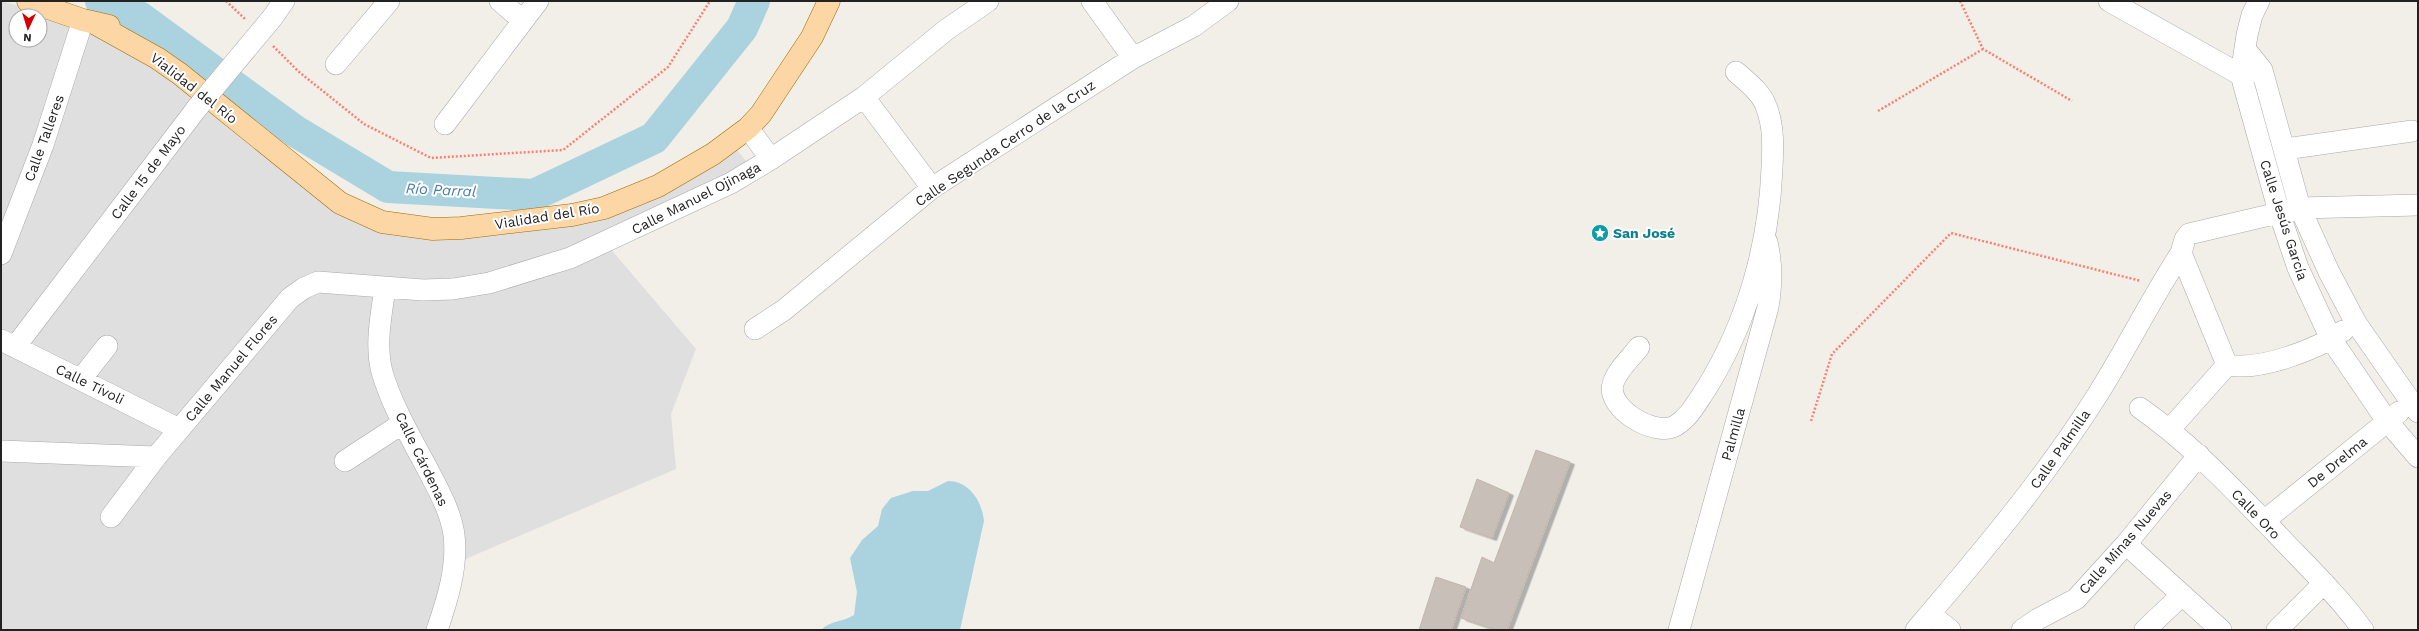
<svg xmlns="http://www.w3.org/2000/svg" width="2419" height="631" font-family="'Work Sans',sans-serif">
<defs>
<filter id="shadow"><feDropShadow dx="4.5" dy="2.5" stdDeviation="0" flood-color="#0004"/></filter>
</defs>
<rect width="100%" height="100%" fill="#f2efe9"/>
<path fill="#e0dfdf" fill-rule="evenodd" d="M1,1L80,23L130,43L380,227L615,207L729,140L755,172L609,247L696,349L671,414L676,469L442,569L436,611L429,630H1ZM16,16H40V40H16Z"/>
<path fill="#aad3df" d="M948,481C969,481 982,501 984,521L960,630H821C831,620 843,622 854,615L857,592L850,558L862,540L878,526L882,509L891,498L913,491H928Z"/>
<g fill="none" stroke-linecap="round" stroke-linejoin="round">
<path stroke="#aad3df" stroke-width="32" d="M101,1L139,17L295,131L388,187L534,195L654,138L742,28L754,1"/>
</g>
<path fill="#c7bfb8" stroke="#c4b6ab" filter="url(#shadow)" d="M1536,450L1570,462L1507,630H1497L1461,618L1482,557L1494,563Z
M1477,479L1509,493L1492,538L1460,527Z
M1436,577L1466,587L1451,630H1419Z"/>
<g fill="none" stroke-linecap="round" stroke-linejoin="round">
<defs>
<path id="minor" d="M500,1L522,20
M1092,1L1133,58
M2109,1L2241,75L2253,72
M2259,1L2252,15L2247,35L2241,75L2279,212L2298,268L2331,339L2387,421L2418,457
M272,18L284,1
M2245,49L2262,70L2300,208L2329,272L2356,323L2418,412
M336,64L389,1
M864,97L932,188
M445,124L538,1
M748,128L771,159
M2285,149L2412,131
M1,254L43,145L83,20
M385,288C381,316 375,345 382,372C392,406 411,438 427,468C438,489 451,512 454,535C458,567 447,601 437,630
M755,329L784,310L932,188L1133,58L1194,26L1228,1
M1,340L179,429
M15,347L197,108
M1639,347C1631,358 1616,371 1613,384C1606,408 1654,437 1675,426C1689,418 1697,402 1706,389C1747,323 1769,246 1772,168C1773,147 1774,126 1766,106C1761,92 1746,81 1736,72
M2227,365L2181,253L2185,239L2189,234L2300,208L2418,205
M81,379L107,346
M2140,408C2190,443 2231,487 2274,531C2304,563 2337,594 2363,630
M2170,429L2227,365C2260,371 2316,350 2343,331
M1,451L156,457
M345,461L403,423
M111,517L156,457L290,298L304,288L318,282L423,290L453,289L489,283L570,258L731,183L771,159L864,97L946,30L988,1
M2264,521L2399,412
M2126,544L2221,630
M1930,614L1950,630
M1679,630L1768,307C1772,283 1772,265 1767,242
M1916,630C1980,555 2045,478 2098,394C2127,348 2151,299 2181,253
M2022,630L2038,619L2076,599L2126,544L2199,455
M2145,630L2182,595
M2277,630L2324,583"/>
<path id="major" d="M28,1L83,20L109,26
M94,23L157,58L180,74L340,203L382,222L433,229L461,228L572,215L604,208L658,186L713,154L748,128L761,114L812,37L829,1"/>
</defs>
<use href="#minor" stroke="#a9a9a9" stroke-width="22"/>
<use href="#major" stroke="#a06b00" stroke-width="23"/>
<path stroke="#fa8072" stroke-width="2.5" stroke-dasharray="2 2" stroke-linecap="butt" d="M226,1L246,20
M1960,1L1983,49L2072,101
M273,46L298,71L364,124L431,158L563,150L668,67L710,1
M1878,111L1983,49
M1811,421L1832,354L1951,233L2141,281"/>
<use href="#minor" stroke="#fff" stroke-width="21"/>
<use href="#major" stroke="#fcd6a4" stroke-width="22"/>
<defs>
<path id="minor-bridge" d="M197,108L272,18"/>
</defs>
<use href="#minor-bridge" stroke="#a9a9a9" stroke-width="22" stroke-linecap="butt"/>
<use href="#minor-bridge" stroke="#fff" stroke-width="21"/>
</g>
<defs>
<symbol id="sight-disc" viewBox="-11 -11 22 22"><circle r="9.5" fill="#0f9aa8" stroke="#fff"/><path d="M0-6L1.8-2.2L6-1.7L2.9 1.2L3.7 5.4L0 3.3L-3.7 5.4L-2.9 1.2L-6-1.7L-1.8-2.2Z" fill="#fff"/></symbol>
</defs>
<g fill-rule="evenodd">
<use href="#sight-disc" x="1590" y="223" width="20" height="20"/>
</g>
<g text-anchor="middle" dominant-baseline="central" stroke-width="4" stroke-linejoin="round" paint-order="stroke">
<g font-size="14" fill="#222" stroke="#fff">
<text transform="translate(194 88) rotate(38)">Vialidad del Río</text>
<text transform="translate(44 138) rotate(-70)">Calle Talleres</text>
<text transform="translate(1005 143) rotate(-34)">Calle Segunda Cerro de la Cruz</text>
<text transform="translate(148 172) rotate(-53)">Calle 15 de Mayo</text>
<text transform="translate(696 198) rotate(-27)">Calle Manuel Ojinaga</text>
<text transform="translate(547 216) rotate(-9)">Vialidad del Río</text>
<text transform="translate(2284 220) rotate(72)">Calle Jesús García</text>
<text transform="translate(231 368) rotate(-50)">Calle Manuel Flores</text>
<text transform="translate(90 384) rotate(26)">Calle Tívoli</text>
<text transform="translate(1733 434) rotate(-74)">Palmilla</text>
<text transform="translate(2060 449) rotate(-55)">Calle Palmilla</text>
<text transform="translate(422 459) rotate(64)">Calle Cárdenas</text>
<text transform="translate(2337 462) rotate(-39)">De Drelma</text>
<text transform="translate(2256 514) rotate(46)">Calle Oro</text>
<text transform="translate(2125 542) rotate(-49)">Calle Minas Nuevas</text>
</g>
<g font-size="14" font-weight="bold" fill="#0d838f" stroke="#fff" text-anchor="start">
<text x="1613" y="233">San José</text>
</g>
<g font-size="15" font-style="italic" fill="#4a7aab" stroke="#fff">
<text transform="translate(441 190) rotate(3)">Río Parral</text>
</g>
</g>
<rect width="2419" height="631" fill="none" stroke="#222222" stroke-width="4"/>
<g transform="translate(28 28) rotate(184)"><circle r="19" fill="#ffffff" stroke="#a7a7a7"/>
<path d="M0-3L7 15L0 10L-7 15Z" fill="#d40000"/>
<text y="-6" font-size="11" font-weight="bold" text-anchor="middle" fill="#222222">N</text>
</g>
</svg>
